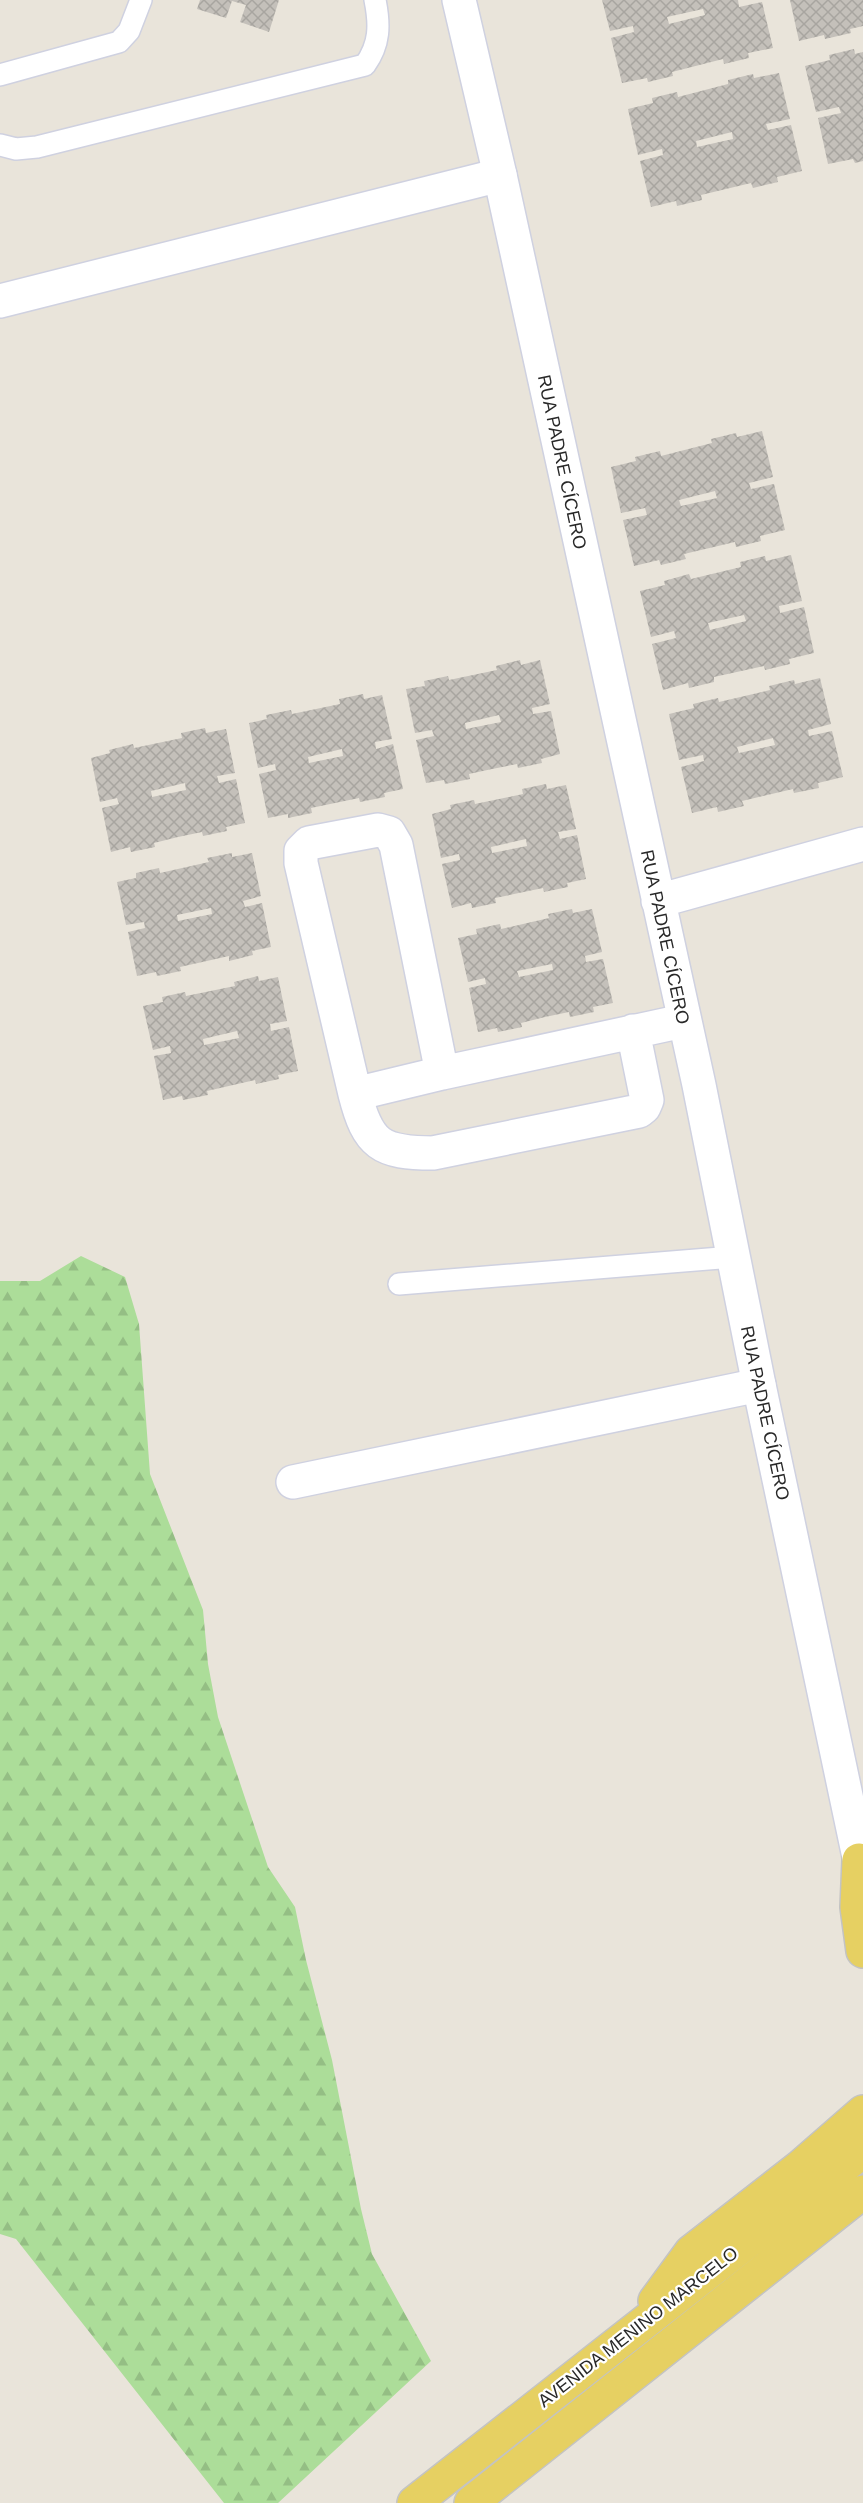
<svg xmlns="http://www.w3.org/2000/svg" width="863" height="2503" font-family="Arial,sans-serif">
<defs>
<pattern id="forest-firs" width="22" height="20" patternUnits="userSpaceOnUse" patternTransform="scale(1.5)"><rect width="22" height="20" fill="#acdd99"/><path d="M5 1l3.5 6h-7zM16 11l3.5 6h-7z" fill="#94be84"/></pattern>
<pattern id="building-cross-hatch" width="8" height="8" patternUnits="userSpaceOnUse" patternTransform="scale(1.5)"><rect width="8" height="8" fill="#c4c0ba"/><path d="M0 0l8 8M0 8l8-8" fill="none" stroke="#a8a5a0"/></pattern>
</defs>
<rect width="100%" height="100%" fill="#e9e4da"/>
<path fill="url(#forest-firs)" d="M81,1256L125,1277L139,1324L150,1474L203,1610L208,1664L218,1717L268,1867L295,1907L306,1960L332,2060L361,2209L372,2254L431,2361L278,2503H224L16,2239L0,2234V1281H40Z"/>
<path fill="url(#building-cross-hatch)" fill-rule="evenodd" d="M200,0H279L269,32L240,22L246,5L232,1L226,18L197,9Z
M602,0H738L739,7L762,2L773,48L748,53L749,58L724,64L723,59L672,72L673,76L648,82L647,78L622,83L611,38L634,32L633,26L610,31ZM703,9L705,15L669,24L667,17Z
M790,0H863V26L850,29L851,33L825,39L824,35L799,41Z
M854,49L855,54L863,52V161L855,163L853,159L828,164L818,118L841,113L839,107L816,112L805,66L830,60L829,55Z
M779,73L790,119L766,124L768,130L791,125L802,171L777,177L778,182L753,188L751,183L701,195L702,200L677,206L676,201L651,207L640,161L663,155L662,149L638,155L628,109L653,103L652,98L677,92L678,97L728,84V80L753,74L754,78ZM732,132L733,139L697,147L696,141Z
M762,431L773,477L749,483L751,489L774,484L785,530L760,536L761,541L736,547L735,542L684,554L686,559L661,565L659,560L634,566L623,520L647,515L645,508L621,513L611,467L636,461L635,457L660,451L661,456L712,443L711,439L736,433L737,437ZM715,491L717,498L681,506L679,500Z
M791,555L802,601L779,606L780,613L804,607L814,653L789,659L790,664L765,670L764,666L714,677V682L689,688L688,683L663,690L652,644L676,638L674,631L651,637L640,591L665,585L664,581L689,574L691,579L741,567L740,562L765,556L766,561ZM744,615L746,621L710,630L708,623Z
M520,660L521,665L540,660L550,704L532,708L533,714L551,711L560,754L541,759L542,763L518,768L517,764L492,769L469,774L470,779L445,784L444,780L426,783L416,740L434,736L432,730L415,733L406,689L425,686L424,681L448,676L449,680L497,670L496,666ZM499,715L501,722L466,729L465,723Z
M820,678L831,724L808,730L809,736L832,731L843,777L818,783L819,788L794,793L793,789L742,801L744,806L718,812L717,807L692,813L681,767L704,761L703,755L679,760L669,714L694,708L693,704L718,698L719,702L770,690L769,686L794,680L795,684ZM773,738L775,745L739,753L737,747Z
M363,694L364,699L382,695L392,739L375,742L376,749L393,744L403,789L384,793L385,797L360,802L359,798L311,808L312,813L288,818V814L268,818L259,774L276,770L275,764L258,768L249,723L267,719L266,715L291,710L292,714L340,704L339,699ZM342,749L343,756L309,763L308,757Z
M205,728L206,733L226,729L235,773L217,776L219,783L236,779L245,823L226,827L227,831L203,836L202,832L178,837L154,843L155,847L131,852L130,847L111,852L102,808L119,804L117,798L100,802L91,758L110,753L109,750L133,744L134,748L182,738L181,733ZM185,783L186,790L152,797L151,791Z
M546,784L547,789L566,785L576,829L558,832L560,839L577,835L586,879L567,883L568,887L544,892L543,888L495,898L496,903L472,908L471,903L452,908L442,864L460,860L459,854L441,858L432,814L451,809L450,805L474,800L475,804L523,794L522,789ZM526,839L527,846L492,853L491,847Z
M232,853V857L252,853L261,896L243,901L245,907L262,903L271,947L252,951L253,955L229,961V956L180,967L181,971L157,976L156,972L137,976L128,932L145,928L144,922L126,925L117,882L136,878V873L159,868L160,873L209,862L207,858ZM211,908L212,914L178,921L177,915Z
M572,909L573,913L592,909L602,952L585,956L586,962L603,959L613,1003L593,1007L594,1012L570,1017L569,1012L545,1017L521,1023L522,1027L498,1032L497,1028L478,1032L469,988L486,984L485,978L468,982L458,938L477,934L476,929L500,924L501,929L549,918L548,914ZM552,964L553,970L519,977L517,971Z
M258,976L259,981L278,977L287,1021L270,1024L271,1031L289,1027L298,1071L278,1075L279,1079L256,1084L255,1080L207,1091L208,1095L183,1100L182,1096L163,1100L154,1056L171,1053L170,1046L153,1050L143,1006L163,1002L162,997L185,992L186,996L235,986L234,982ZM237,1031L239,1038L204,1045L203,1039Z"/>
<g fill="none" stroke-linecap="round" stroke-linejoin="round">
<defs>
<path id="lane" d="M0,75L119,42L129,31L141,0
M0,145L16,149L37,147L365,65C380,44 380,25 375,0
M399,1284L733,1257"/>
<path id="street" d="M0,301L500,175
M442,1073L396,845L389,833L378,830L309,843L301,851V863L355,1094C368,1145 381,1153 433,1153L639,1111L644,1107L647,1100L633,1031
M355,1094L442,1073L683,1021
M293,1482L759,1385"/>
<path id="secondary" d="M459,0L500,175L699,1085L759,1385L863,1876
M658,901L863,844"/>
<path id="primary" d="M859,1860L857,1907L863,1951
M655,2301L691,2252L800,2167L863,2112
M414,2503L863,2151
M471,2503L863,2192"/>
</defs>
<use href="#lane" stroke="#cfd1e0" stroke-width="24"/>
<use href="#street" stroke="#cfd1e0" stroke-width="36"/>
<use href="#secondary" stroke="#cfd1e0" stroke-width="36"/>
<use href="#primary" stroke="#c3c3c3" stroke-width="36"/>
<use href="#lane" stroke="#fff" stroke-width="21"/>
<use href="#street" stroke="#fff" stroke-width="33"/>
<use href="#secondary" stroke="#fff" stroke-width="33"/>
<use href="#primary" stroke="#e6d062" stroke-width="33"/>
</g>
<g text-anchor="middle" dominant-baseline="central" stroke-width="4.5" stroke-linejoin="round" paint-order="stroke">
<g font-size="18" fill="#282828" stroke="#fff">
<text transform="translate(562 462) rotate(78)">RUA PADRE CÍCERO</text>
<text transform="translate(665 937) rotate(78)">RUA PADRE CÍCERO</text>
<text transform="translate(765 1413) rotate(78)">RUA PADRE CÍCERO</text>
<text transform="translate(638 2327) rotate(-38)">AVENIDA MENINO MARCELO</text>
</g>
</g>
</svg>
